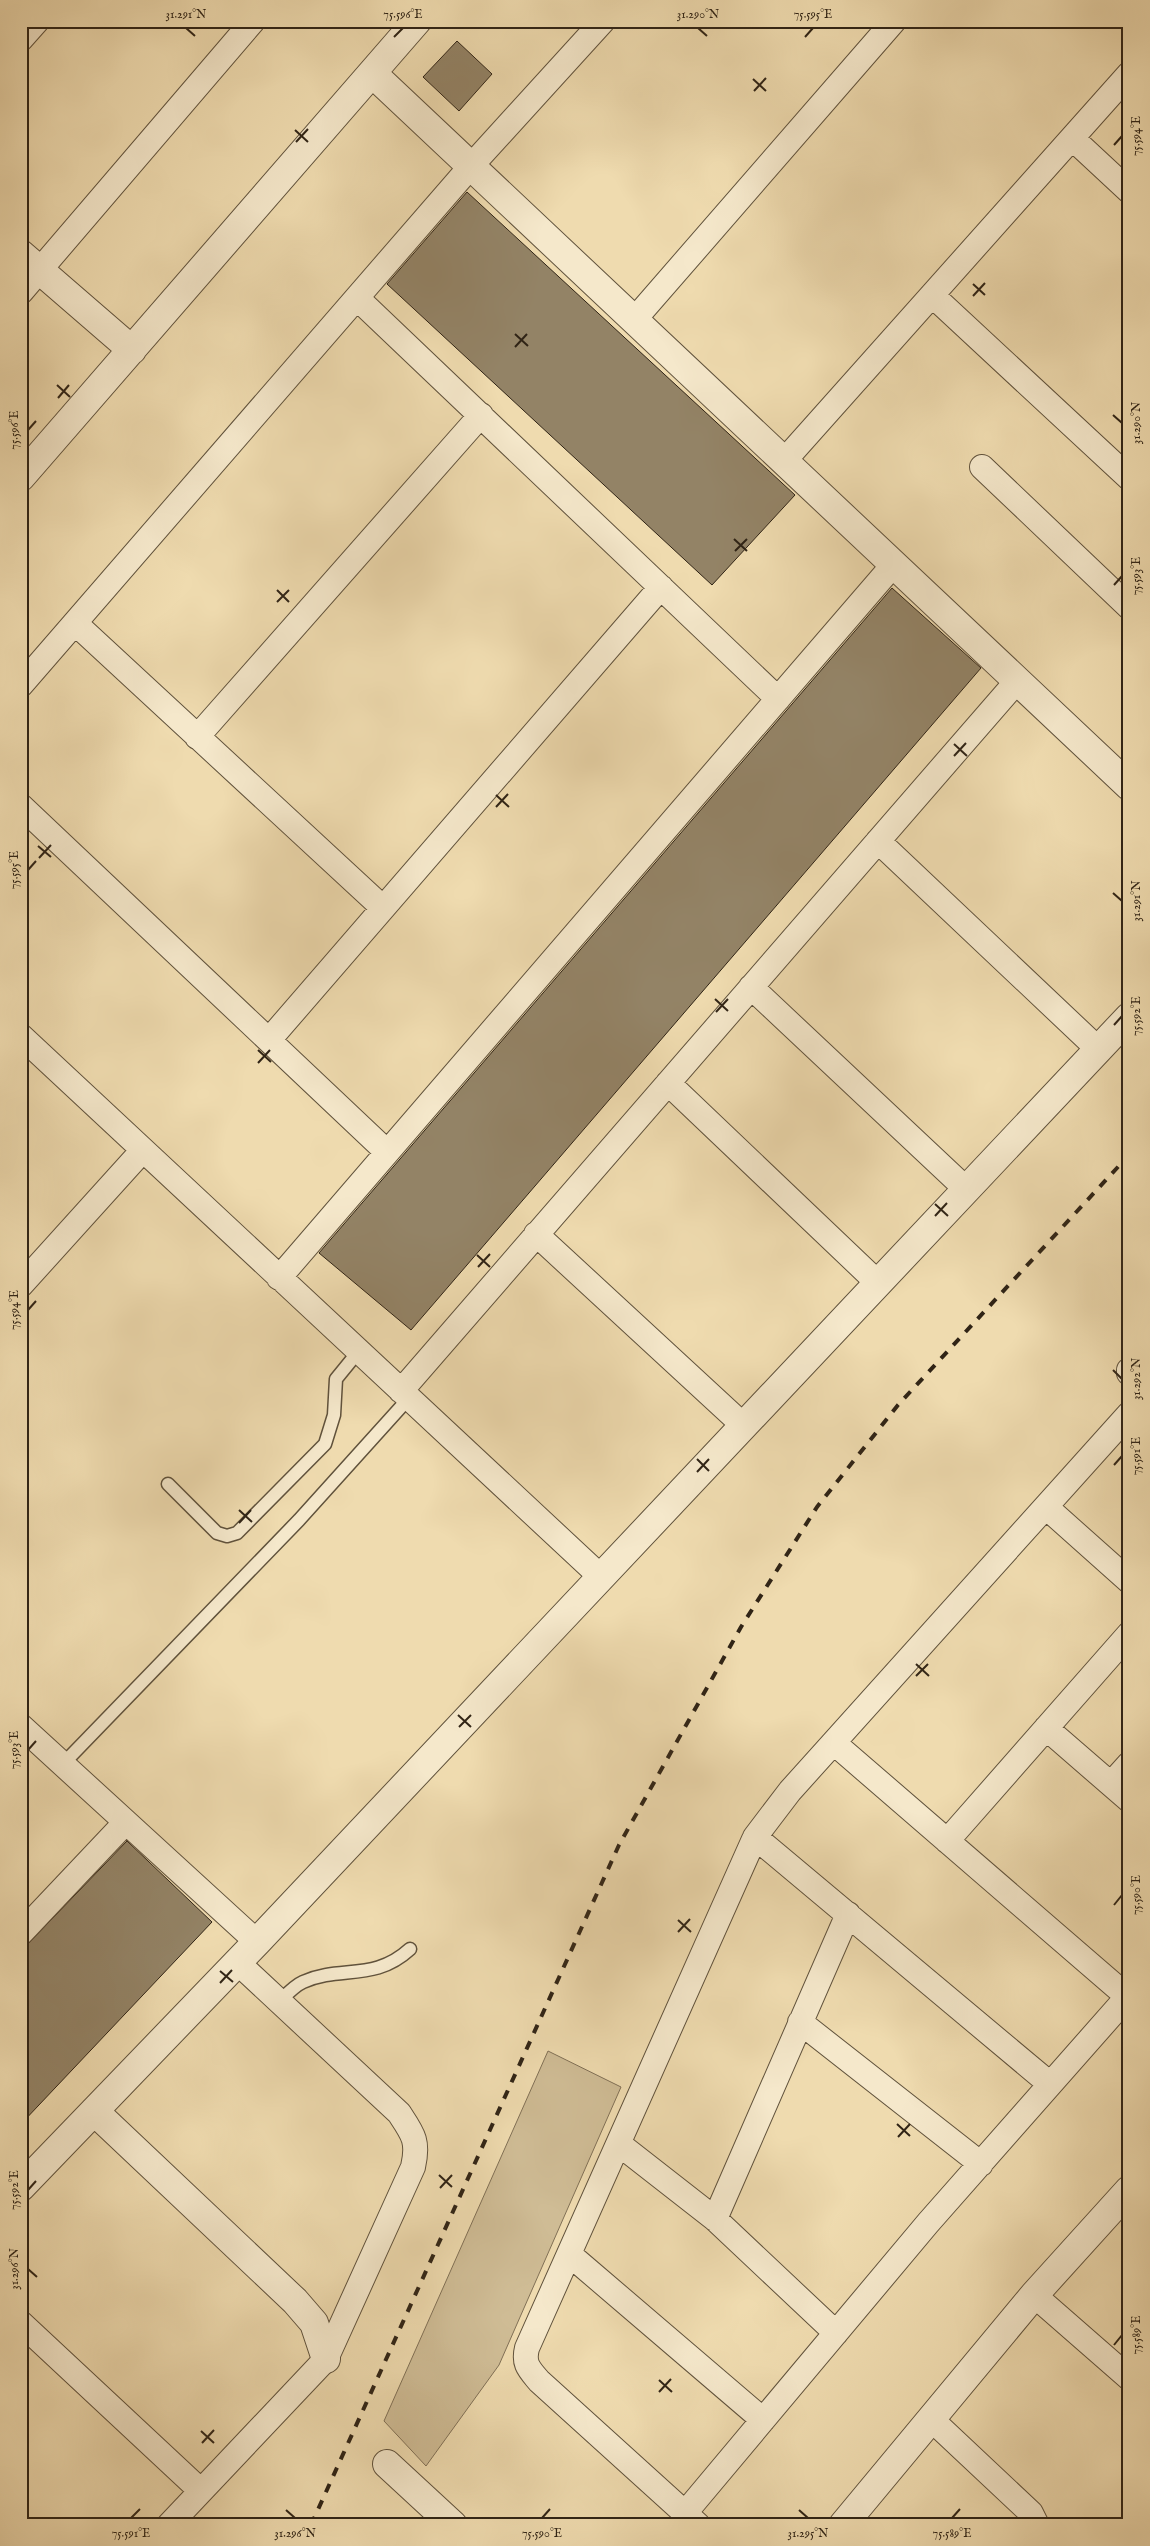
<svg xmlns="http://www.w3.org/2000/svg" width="1150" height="2546" font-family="'IM FELL English',serif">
<rect width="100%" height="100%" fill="#efdbaf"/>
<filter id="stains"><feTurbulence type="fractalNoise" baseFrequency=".004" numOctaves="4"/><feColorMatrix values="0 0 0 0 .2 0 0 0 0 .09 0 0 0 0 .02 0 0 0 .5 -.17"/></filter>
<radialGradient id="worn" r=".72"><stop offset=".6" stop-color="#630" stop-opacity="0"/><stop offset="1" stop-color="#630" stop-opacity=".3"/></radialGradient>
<path fill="#cfbc95" stroke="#807056" d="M548,2051L621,2087L499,2365L426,2466L384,2421Z"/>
<path fill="#938366" stroke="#302416" d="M457,41L492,74L459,111L423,77Z
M467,192L795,495L712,585L387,284Z
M892,588L981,668L411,1330L319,1253Z
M127,1841L212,1922L21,2124V1951Z"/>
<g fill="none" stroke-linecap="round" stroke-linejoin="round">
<defs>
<path id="service" d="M168,1484L217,1533L227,1536L237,1533L325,1444L334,1415L336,1379L358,1352
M62,1765L299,1520L409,1398
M279,2002C286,1995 294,1986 303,1982C341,1965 374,1982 410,1949"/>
<path id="minor" d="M21,39L37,21
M1072,138L1129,191
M21,292L253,21
M932,295L1129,478
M357,298L778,699
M634,320L894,21
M784,461L1129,74
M982,467L1129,607
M75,623L383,908
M21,685L471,166L603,21
M197,737L481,415
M21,806L387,1152
M878,841L1098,1049
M751,987L966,1189
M21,1036L601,1577
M269,1040L661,587
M668,1083L878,1283
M536,1234L744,1426
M279,1278L894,564
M21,1285L143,1150
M1129,1370V1373
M401,1391L1017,681
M1046,1507L1129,1581
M21,1726L257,1942
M1046,1728L1129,1800
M834,1743L1129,1998
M1111,1784L1129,1764
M755,1837L1050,2084
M947,1841L1129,1634
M21,1933L125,1823
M800,2022L981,2164
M619,2144L715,2219L836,2333
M715,2219L848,1914
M569,2254L763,2420
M1034,2295L1129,2378
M21,2323L201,2491
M931,2419L1031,2513L1037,2525
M685,2513L928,2223L1129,1995
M169,2525L326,2359L413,2167C419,2141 413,2134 399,2113L237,1962
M698,2525L539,2381C529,2369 523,2364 527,2348L755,1837L790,1791L1129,1414"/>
<path id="tertiary" d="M372,73L1129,786
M21,254L132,350
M21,477L417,21
M94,2111L295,2301L314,2323L326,2359
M21,2187L257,1942L1129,1017
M387,2464L453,2525
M843,2525L1034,2295L1129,2190"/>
</defs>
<use href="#service" stroke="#60523c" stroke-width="15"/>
<use href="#minor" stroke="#60523c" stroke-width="26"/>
<use href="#tertiary" stroke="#60523c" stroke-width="30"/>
<use href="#service" stroke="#f5e8cb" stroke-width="12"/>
<use href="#minor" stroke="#f5e8cb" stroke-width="24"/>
<use href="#tertiary" stroke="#f5e8cb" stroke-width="28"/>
<path stroke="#302416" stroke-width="4" stroke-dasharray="9 9" stroke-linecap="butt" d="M311,2525L619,1845L741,1627L817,1507L898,1405L1129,1155"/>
</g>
<path fill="none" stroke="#302416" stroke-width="2" d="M186,28L195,36M698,28L707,36M394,37L403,28M805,37L813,28M753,79L766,91M754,91L766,78M295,130L308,142M296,142L308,129M1114,145L1122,136M973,284L985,295M973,296L985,283M515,334L528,346M515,347L527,334M57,385L70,397M58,398L69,385M1113,415L1122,423M28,430L36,421M734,539L747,551M735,551L747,539M1114,585L1122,576M277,590L289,602M277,602L289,590M954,744L967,756M954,756L966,743M496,795L509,807M496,807L508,794M38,846L51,857M39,858L51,845M28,870L36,861M1113,893L1122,901M715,999L728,1011M716,1012L728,999M1114,1025L1122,1016M258,1050L271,1062M258,1063L270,1050M935,1204L948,1216M935,1216L947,1203M477,1255L490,1267M478,1267L490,1254M28,1310L36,1301M1113,1370L1122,1379M697,1459L709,1471M1114,1465L1122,1456M697,1472L709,1459M239,1510L252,1522M239,1523L251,1510M916,1664L929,1676M916,1676L928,1664M458,1715L471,1727M459,1727L471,1715M28,1750L36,1741M1114,1905L1122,1895M678,1920L691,1932M678,1932L690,1919M220,1971L233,1982M220,1983L232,1970M897,2124L910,2136M898,2137L910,2124M439,2175L452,2187M440,2188L452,2175M28,2190L36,2181M28,2269L37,2277M1114,2345L1122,2335M659,2380L672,2392M659,2392L671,2379M201,2431L214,2443M202,2443L214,2430M286,2510L295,2518M799,2510L808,2518M131,2518L140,2509M542,2518L550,2509M952,2518L960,2509"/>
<rect width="1150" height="2546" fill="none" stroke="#efdbaf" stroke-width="55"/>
<rect x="28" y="28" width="1094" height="2490" fill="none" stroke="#302416" stroke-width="2"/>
<g font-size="12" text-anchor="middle" fill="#302416">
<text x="186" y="18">31.291°N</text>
<text x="403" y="18">75.596°E</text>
<text x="698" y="18">31.290°N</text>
<text x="813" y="18">75.595°E</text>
<text transform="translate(1136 136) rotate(-90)" y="4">75.594°E</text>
<text transform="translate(1136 423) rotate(-90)" y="4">31.290°N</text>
<text transform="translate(14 430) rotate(-90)" y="4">75.596°E</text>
<text transform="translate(1136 576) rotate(-90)" y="4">75.593°E</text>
<text transform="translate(14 870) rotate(-90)" y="4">75.595°E</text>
<text transform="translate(1136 901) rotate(-90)" y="4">31.291°N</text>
<text transform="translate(1136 1016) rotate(-90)" y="4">75.592°E</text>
<text transform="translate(14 1310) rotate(-90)" y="4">75.594°E</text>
<text transform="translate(1136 1379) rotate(-90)" y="4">31.292°N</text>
<text transform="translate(1136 1456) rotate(-90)" y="4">75.591°E</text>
<text transform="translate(14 1750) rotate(-90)" y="4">75.593°E</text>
<text transform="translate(1136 1895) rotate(-90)" y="4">75.590°E</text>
<text transform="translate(14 2190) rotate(-90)" y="4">75.592°E</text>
<text transform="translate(14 2269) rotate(-90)" y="4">31.296°N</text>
<text transform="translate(1136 2335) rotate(-90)" y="4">75.589°E</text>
<text x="131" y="2537">75.591°E</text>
<text x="295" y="2537">31.296°N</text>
<text x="542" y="2537">75.590°E</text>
<text x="808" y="2537">31.295°N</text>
<text x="952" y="2537">75.589°E</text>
</g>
<rect width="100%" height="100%" filter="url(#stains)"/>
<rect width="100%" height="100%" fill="url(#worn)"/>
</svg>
